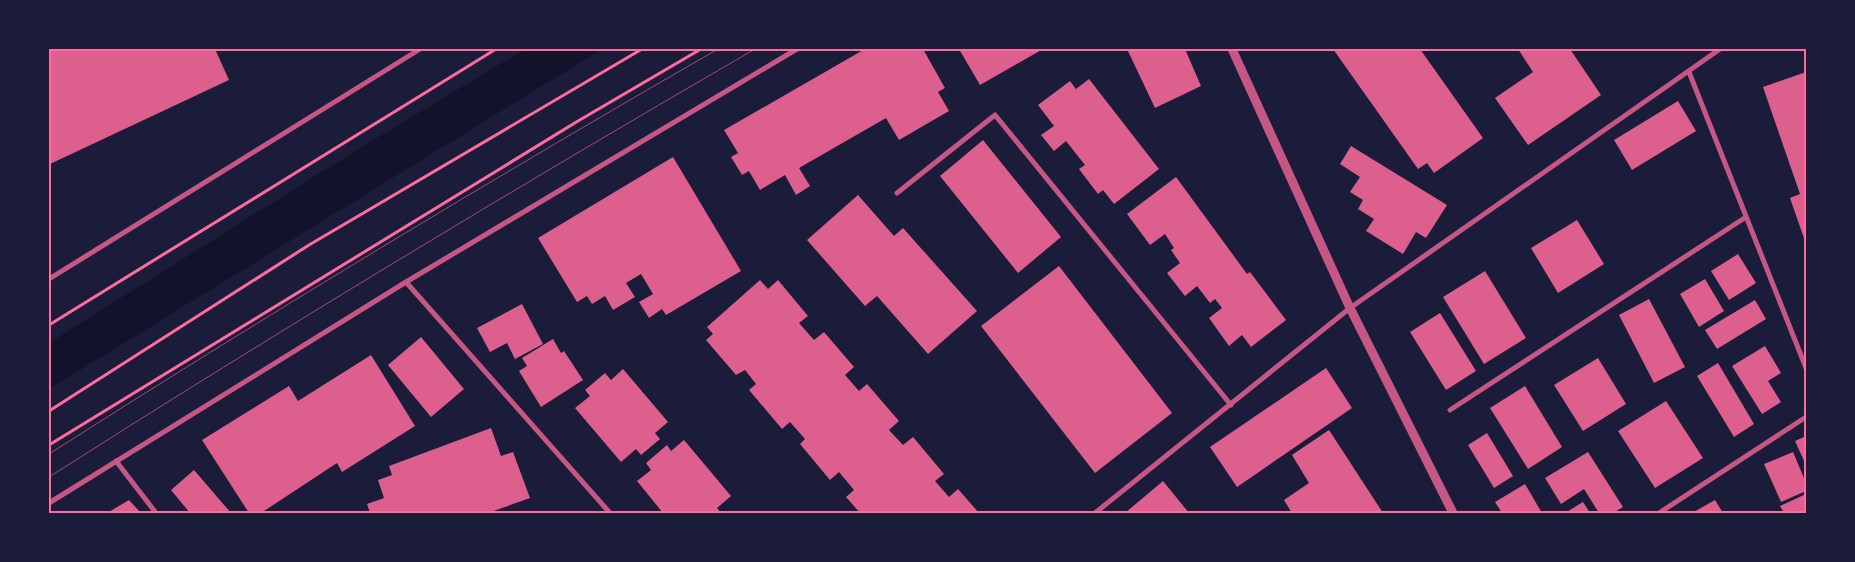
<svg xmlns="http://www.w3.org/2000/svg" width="1855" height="562" font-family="'DM Sans',sans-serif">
<rect width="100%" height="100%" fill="#1b1b3a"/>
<path fill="#12122b" d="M525,49H602L49,389V343L365,145Z"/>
<path fill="#dd5f8e" d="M49,49H215L229,80L50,164Z
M865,49H916L917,51L923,49L945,88L938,92L949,111L899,140L886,118L799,168L810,186L796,195L785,175L760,190L749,171L742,175L731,157L738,153L724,130Z
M959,49H1043L980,85Z
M1127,49H1185L1201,86L1155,108Z
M1333,49H1420L1483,138L1434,173L1427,163L1418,169Z
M1518,49H1570L1601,95L1528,145L1495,98L1533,72Z
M1806,72V244L1790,198L1800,194L1763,87Z
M1089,79L1159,169L1114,204L1103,190L1098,194L1079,169L1085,165L1066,141L1054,151L1041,135L1054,126L1038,105L1070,81L1076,89Z
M1678,101L1696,131L1632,170L1614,140Z
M983,140L1061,237L1018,273L940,176Z
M1351,146L1447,205L1426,238L1416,232L1403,254L1366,231L1374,219L1358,209L1363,200L1350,192L1360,177L1340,164Z
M673,157L741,271L666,315L662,309L649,318L639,302L653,294L641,274L626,283L635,297L613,310L605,296L592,304L587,296L577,302L538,238Z
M1176,177L1247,274L1250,272L1286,320L1251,347L1242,335L1229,346L1209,318L1222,308L1215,299L1210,303L1197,286L1185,296L1167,273L1180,263L1171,250L1174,248L1165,234L1150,245L1127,214Z
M858,195L894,236L903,228L977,311L928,354L877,296L865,306L807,240Z
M1577,220L1604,264L1558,293L1531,248Z
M1738,254L1756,283L1729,300L1711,271Z
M1059,266L1172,413L1095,473L981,326Z
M1485,271L1526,338L1484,364L1443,297Z
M1705,279L1724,311L1699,327L1680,294Z
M760,280L768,289L778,280L808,316L799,323L814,340L824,332L854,367L845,375L859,391L867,384L899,421L889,430L903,445L913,437L944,474L935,481L949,497L958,489L979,513H860L846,497L854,490L839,472L830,480L800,444L805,439L790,422L782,429L749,390L756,384L745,370L736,375L706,340L713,334L707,327Z
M1649,299L1685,367L1654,383L1619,315Z
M1755,300L1766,319L1717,349L1705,330Z
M522,304L543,344L515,359L507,343L490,352L477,328Z
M1440,313L1476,371L1446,390L1410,332Z
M421,337L464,389L431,417L388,365Z
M553,339L561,353L564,351L583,380L541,407L519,371L527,366L522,358Z
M1765,346L1781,373L1768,381L1781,402L1762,414L1732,366Z
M371,355L415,426L342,472L337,463L261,513H249L202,440L289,386L298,401Z
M1598,358L1626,404L1583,431L1554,385Z
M1718,363L1754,424L1734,437L1697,376Z
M1326,368L1352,408L1237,487L1210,447Z
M623,369L668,422L655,433L660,439L641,455L636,449L621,462L575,408L590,396L585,390L605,373L611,380Z
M1525,386L1562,447L1528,469L1490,408Z
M1666,401L1703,458L1655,488L1618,431Z
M491,428L501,456L513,452L530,498L488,513H370L367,504L384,498L378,480L392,475L389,466Z
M1329,430L1383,513H1292L1284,500L1309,483L1292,455Z
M1487,433L1513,476L1494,488L1468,445Z
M1806,436V463H1805L1795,441Z
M684,440L731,496L717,508L721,513H663L637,481L651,470L646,463L667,445L671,451Z
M1588,452L1623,507L1613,513H1599L1584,489L1561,504L1545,478Z
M1793,452L1806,483V491L1781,502L1764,464Z
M194,470L231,513H190L171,490Z
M1163,481L1189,513H1125Z
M1525,484L1542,513H1502L1495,502Z
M1806,494V513H1784L1780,506Z
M129,500L141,513H107Z
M1715,500L1723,513H1692Z
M1583,502L1590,513H1565Z"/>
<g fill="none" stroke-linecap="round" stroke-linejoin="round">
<path stroke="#ff6b9d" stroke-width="3" d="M49,325L496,49
M49,411L309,245L642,49
M49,445L578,121L701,49"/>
<path stroke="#c65784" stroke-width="5" d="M1689,72L1806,368
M897,193L995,115L1231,405
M49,279L420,49
M406,282L610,513
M1450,410L1746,217
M116,461L156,513
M49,503L406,282L797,49
M1095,513L1350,308L1720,49
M1659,513L1806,417"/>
<path stroke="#c65784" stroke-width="9" d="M1232,49L1350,308L1453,513"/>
<path stroke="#a44b75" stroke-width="1" d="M49,454C268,314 492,179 718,49
M49,477C281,329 517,187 755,49"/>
</g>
<rect width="1855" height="562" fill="none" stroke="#1b1b3a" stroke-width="100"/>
<rect x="50" y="50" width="1755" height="462" fill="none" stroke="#ff6b9d" stroke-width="2"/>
</svg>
